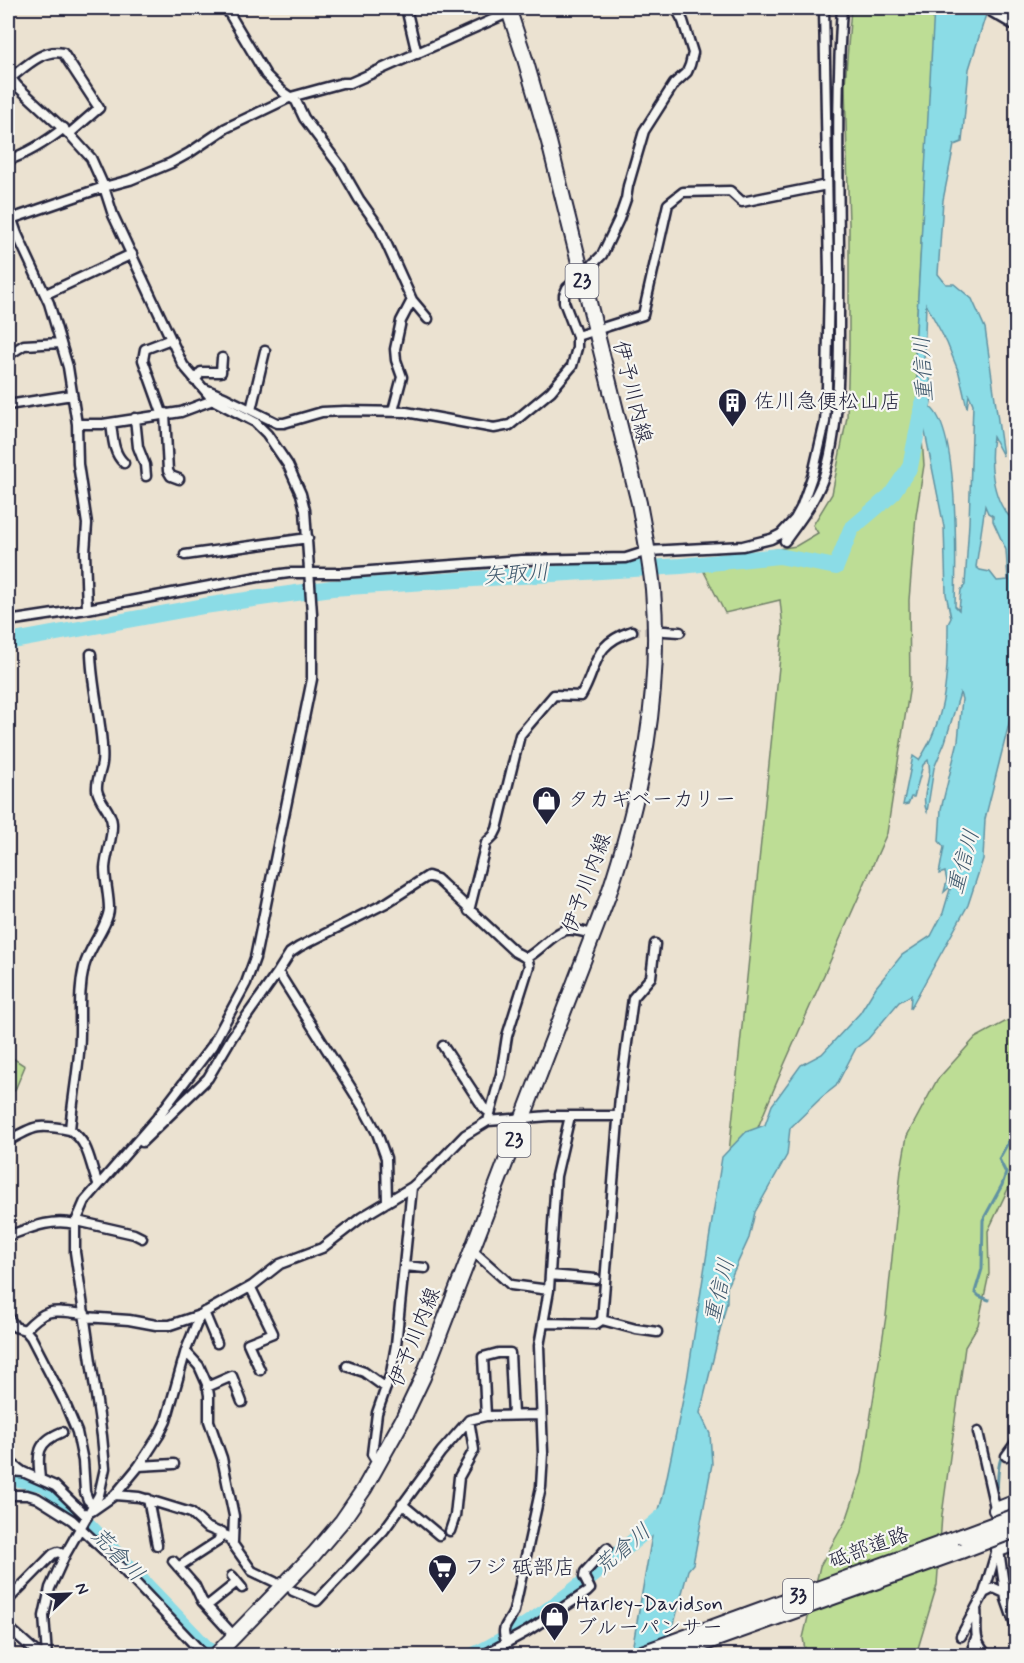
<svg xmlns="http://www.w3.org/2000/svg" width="1024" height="1663" font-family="Mynerve,'Klee One',sans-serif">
<rect width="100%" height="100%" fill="#ebe2d1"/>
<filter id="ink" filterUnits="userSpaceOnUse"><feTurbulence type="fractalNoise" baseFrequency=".0167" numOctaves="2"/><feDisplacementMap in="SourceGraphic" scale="12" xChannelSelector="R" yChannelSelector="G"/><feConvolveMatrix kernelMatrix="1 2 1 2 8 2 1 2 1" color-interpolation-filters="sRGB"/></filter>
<g filter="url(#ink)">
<path fill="#bddd95" stroke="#708068" stroke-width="1.5" d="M851,8H935L915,350L924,465L916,516L909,600L910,685L887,833L784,1065L723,1211L783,628L780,600L725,613L697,558L747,554L796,546L818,533L813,525L832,494L847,417L849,346V224L845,85Z
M1016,1016V1172L988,1231L989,1274L978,1325L965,1347L942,1515L937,1585L916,1655H806L803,1638L820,1566L847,1518L862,1473L886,1316L901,1170L907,1136L937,1080L975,1038Z
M8,1055L25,1066L15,1090L8,1096Z"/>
<path fill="#8bdce6" stroke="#6192a2" stroke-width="1.5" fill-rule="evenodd" d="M934,8H965V14L970,12L971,8H988L969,69L962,142L954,145L943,200L938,274L946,284H954L972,299L985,328L1003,456L993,437C989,461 992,498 1009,516L1016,509V696L985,819L983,859L968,905L910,1009L911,995L899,1002L868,1039L856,1048L836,1086L822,1097L790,1128L787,1155L755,1212L749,1238L727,1286V1302L700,1413L710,1434L712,1464L693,1564L688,1570L675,1620L663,1655L631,1656L653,1530L663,1496L687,1380L722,1157L746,1132L765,1125L772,1105L801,1065L822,1054L860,1013L876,987L902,955L931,936L943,913L951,886L944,892L947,881L945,872L939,874L944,847L939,841L941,809L958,741L962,699L960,693L945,742L934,768L927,812C919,795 934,777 928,760L923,765L914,797H911L908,804L903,805L913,756L919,760C947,719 948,672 948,624L951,618L946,594L944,527L919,402L915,350ZM926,304L947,343L959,373L967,408L969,395L973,404L969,523L965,585L961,590L959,610L955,606C956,568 960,429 930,407L932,397L929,368L924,360ZM985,506L988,513L993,516V521L1006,550L1008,580L997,581L990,572L980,570L976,567Z"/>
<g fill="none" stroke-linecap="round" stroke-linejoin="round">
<path stroke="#6192a2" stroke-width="3" d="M989,1300L979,1296L975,1292L982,1269L983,1220L1002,1185L1006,1173L999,1159L1015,1130L1016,1122
M997,1493C999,1462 996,1460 1016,1436"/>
<path stroke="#8bdce6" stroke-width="16" d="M8,642L204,606L332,588L681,566L779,556L836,567L851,529L891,495L910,467L923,403
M8,1477L44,1484L66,1502L214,1656
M472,1656C547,1619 608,1563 671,1509"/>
<path stroke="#c3bcb3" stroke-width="8" stroke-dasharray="8 4" stroke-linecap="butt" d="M632,631H658"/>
<defs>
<path id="minor" d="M226,8L266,75L284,93L296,101L304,118L340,166L359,199L379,227L412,300L401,321L395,349L396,360L402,377L393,411
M406,8L417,54
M8,75L18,87L72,137L91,158L104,187L113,215L183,365L213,400L255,422L267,434L288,465L301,494L305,510L312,614V679L255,958L246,983L212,1046L157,1118L85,1201L75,1224V1252L102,1436L105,1468L99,1495L65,1555L50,1588L44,1616L47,1656
M8,80C23,69 42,48 63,53L99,108L69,134
M8,160C29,153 46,142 64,128
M8,208L17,234L49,303L68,367L77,424L78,464L87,524L85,552L87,609
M8,220L104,187L130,180L171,163L189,153L226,128L291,97L342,83H350L510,12
M46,294L132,254
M412,300L428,319
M577,336L564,302V295L567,288L581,276L602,255L619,219L626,199L628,186L644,131L674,84L687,72L690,65L693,53L683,21L676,8
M8,355L24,345L61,343
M195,381L201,372H221L222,358
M205,389L226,398L277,423H284L322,412L345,411L406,412L494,428L510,425L551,391L572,366L577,348V336L643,315L668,204L683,192L730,191L742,202L827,185
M8,405L72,395
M251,410L265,351
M162,413L143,360L145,349L171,339
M165,413L168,471L171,476L179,479
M135,418L138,447L145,465L146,476
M111,423C113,438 113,453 124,463
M77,424H103L181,412L213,400
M785,541C799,522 815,501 823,479C840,433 839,362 839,312C840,211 835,109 842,8
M185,555L308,538
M8,621L87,609L258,577L289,573H343L522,560L626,558L648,551L743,546L771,539L781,534L795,519L801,508L813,474L825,422L827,388L829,275L824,8
M664,631L680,632
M469,911L486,843L494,835L497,829L520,735L554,695L581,696C599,665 591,645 632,631
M655,944L651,977L633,998L620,1096L602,1320L636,1329L657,1332
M526,958C540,951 555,931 567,930C575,929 584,932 592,934
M443,1046L483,1107L490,1113
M70,1130C90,1143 89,1163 98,1184
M8,1141C35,1125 39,1124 70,1130C72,1104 77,1079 79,1053C82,1024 77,996 84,967C89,947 108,926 109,909C109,895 105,882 105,868C106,853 113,838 112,823C111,810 99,802 97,790C96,780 101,772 102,763C103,757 102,751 102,745C100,714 92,686 91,654
M142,1142L208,1078L232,1037L278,972
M387,1202L386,1158L377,1133L363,1107L278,972L290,953L299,947L386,903L428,876L437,879L515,952C523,956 528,957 529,966L507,1036L501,1074L488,1121
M77,1221L134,1234L142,1238
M8,1236C30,1228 51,1218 75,1224
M472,1250L511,1285L549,1290
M405,1266L425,1268
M550,1275L596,1279
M251,1288L273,1333L248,1343L260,1370
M204,1312L217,1343
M8,1317L15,1327L25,1330L31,1337L64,1401L77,1432L83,1461L85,1492L88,1500L94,1506
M85,1317L129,1320L156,1325H170L200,1315L252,1286L280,1264L322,1248L362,1217L412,1187L431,1170L465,1135L488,1121L549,1116H618
M544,1323L596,1324L602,1320
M25,1330C47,1306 54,1311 85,1314
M186,1352L199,1366L207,1384L209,1395V1421L222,1458L234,1516L233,1542
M347,1366L364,1372L386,1388
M207,1387L232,1376L242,1402
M486,1416L483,1357L498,1353H510L513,1415
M978,1432L996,1512
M1006,1456L1016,1442
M8,1461L23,1472L55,1486L87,1517
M378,1464L372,1454L377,1413L391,1373L396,1345L412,1187
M139,1466L174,1464
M8,1471L23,1472
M40,1479C37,1453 37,1442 62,1432
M8,1495H27L37,1498L72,1520L111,1557L205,1656
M115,1495L139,1497L191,1513L206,1527L227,1536L252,1571L275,1582
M148,1499L157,1545
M402,1504L439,1535
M92,1511L115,1495L139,1466L159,1435L166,1421L186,1350L200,1315
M450,1531L455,1516L459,1477L474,1450L469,1420
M999,1550L1006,1599L1016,1628
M173,1561L195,1586L202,1601L234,1636
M178,1567L218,1541L222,1532
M232,1576L242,1588
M1005,1588L1016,1584
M293,1591L317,1601L384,1530L441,1452L469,1420L486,1416L540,1415
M984,1593L994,1588L1005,1593
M8,1600L53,1554L58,1552L65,1555
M207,1606L237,1582
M976,1608C978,1629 971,1639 988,1656
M8,1627L35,1651L46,1654
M961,1636L984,1593L998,1546
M507,1643C499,1626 509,1625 514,1611L541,1487L543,1453L539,1346L549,1290L556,1176L570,1116
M482,1656L526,1632L587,1592L590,1589L584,1577L585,1572L607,1548
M974,1656V1643L976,1638"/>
<path id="primary" d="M215,1656L314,1554L342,1521L364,1489L402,1421L423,1377L608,896C641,797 662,694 653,589C650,560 644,531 639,503L549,142L525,59L508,8"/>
<path id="trunk" d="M996,1510L1016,1502
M999,1549L1016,1543
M634,1656L962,1536
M669,1656L961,1551"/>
<path id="motorway" d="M992,8L1016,22"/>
</defs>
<use href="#minor" stroke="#22223b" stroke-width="13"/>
<use href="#primary" stroke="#22223b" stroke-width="18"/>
<use href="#trunk" stroke="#22223b" stroke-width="18"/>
<use href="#motorway" stroke="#22223b" stroke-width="20"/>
<use href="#minor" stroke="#f6f6f2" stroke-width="8"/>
<use href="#primary" stroke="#f6f6f2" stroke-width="14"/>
<use href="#trunk" stroke="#f6f6f2" stroke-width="14"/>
<use href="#motorway" stroke="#f6f6f2" stroke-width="15"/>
<defs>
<path id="trunk-bridge" d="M962,1536L1016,1516
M961,1551L1016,1530"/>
</defs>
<use href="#trunk-bridge" stroke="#22223b" stroke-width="18" stroke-linecap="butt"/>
<use href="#trunk-bridge" stroke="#f6f6f2" stroke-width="14"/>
</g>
</g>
<defs>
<symbol id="building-pin" viewBox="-11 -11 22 30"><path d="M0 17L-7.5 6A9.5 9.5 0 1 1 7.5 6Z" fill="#22223b" stroke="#f6f6f2"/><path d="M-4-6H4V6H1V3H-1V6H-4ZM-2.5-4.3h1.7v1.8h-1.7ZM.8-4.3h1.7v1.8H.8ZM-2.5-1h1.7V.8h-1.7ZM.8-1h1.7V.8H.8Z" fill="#fff"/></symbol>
<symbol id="shop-pin" viewBox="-11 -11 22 30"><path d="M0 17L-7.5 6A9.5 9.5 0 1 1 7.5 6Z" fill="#22223b" stroke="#f6f6f2"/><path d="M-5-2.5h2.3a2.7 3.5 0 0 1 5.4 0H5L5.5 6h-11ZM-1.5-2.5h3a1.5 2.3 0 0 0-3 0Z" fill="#fff"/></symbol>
<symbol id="supermarket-pin" viewBox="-11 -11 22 30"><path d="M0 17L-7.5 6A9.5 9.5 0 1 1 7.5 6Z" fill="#22223b" stroke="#f6f6f2"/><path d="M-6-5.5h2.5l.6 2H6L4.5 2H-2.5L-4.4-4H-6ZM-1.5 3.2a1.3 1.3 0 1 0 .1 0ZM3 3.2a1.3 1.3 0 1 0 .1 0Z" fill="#fff"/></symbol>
</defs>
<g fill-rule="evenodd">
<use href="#building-pin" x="716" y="386" width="33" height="45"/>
<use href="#shop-pin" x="530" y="784" width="33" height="45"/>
<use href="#supermarket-pin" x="426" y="1552" width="33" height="45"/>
<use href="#shop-pin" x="538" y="1600" width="33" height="45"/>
</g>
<g text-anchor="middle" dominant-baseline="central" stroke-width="4.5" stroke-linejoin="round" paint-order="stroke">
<g fill="#f6f6f2" stroke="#626272" stroke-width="1.5">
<rect x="565.5" y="264" width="33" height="34" rx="4.5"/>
<rect x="497.5" y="1123" width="33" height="34" rx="4.5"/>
<rect x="783" y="1579" width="30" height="34" rx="4.5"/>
</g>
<g font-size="20" font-weight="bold" fill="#22223b">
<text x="582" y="281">23</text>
<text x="514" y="1140">23</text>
<text x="798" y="1596">33</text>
</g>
<g font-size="21" fill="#22223b" stroke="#f6f6f2">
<text transform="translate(632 392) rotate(76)">伊予川内線</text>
<text transform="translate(587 883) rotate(-70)">伊予川内線</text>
<text transform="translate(415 1337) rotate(-68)">伊予川内線</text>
<text transform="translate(869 1548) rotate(-20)">砥部道路</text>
</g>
<g font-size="21" fill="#22223b" stroke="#f6f6f2" text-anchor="start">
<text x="754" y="402">佐川急便松山店</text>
<text x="568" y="800">タカギベーカリー</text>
<text x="464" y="1568">フジ 砥部店</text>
<text x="576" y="1604">Harley-Davidson<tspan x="576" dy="24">ブルーパンサー</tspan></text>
</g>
<g font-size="22" font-style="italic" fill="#425a6e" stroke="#f6f6f2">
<text transform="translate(924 369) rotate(-93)">重信川</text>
<text transform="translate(516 575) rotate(-4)">矢取川</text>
<text transform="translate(964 862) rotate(-74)">重信川</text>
<text transform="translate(720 1291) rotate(-76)">重信川</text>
<text transform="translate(623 1550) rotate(-40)">荒倉川</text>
<text transform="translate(117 1555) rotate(46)">荒倉川</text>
</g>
</g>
<rect width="1024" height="1663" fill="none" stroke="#f6f6f2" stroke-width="30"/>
<rect x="15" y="15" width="994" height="1633" fill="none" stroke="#22223b" stroke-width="2" filter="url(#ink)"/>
<g transform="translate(69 1594) rotate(67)" stroke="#f6f6f2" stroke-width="4.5" paint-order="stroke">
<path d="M0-4.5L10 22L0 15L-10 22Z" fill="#22223b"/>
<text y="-9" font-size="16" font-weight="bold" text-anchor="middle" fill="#22223b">N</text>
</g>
</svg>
